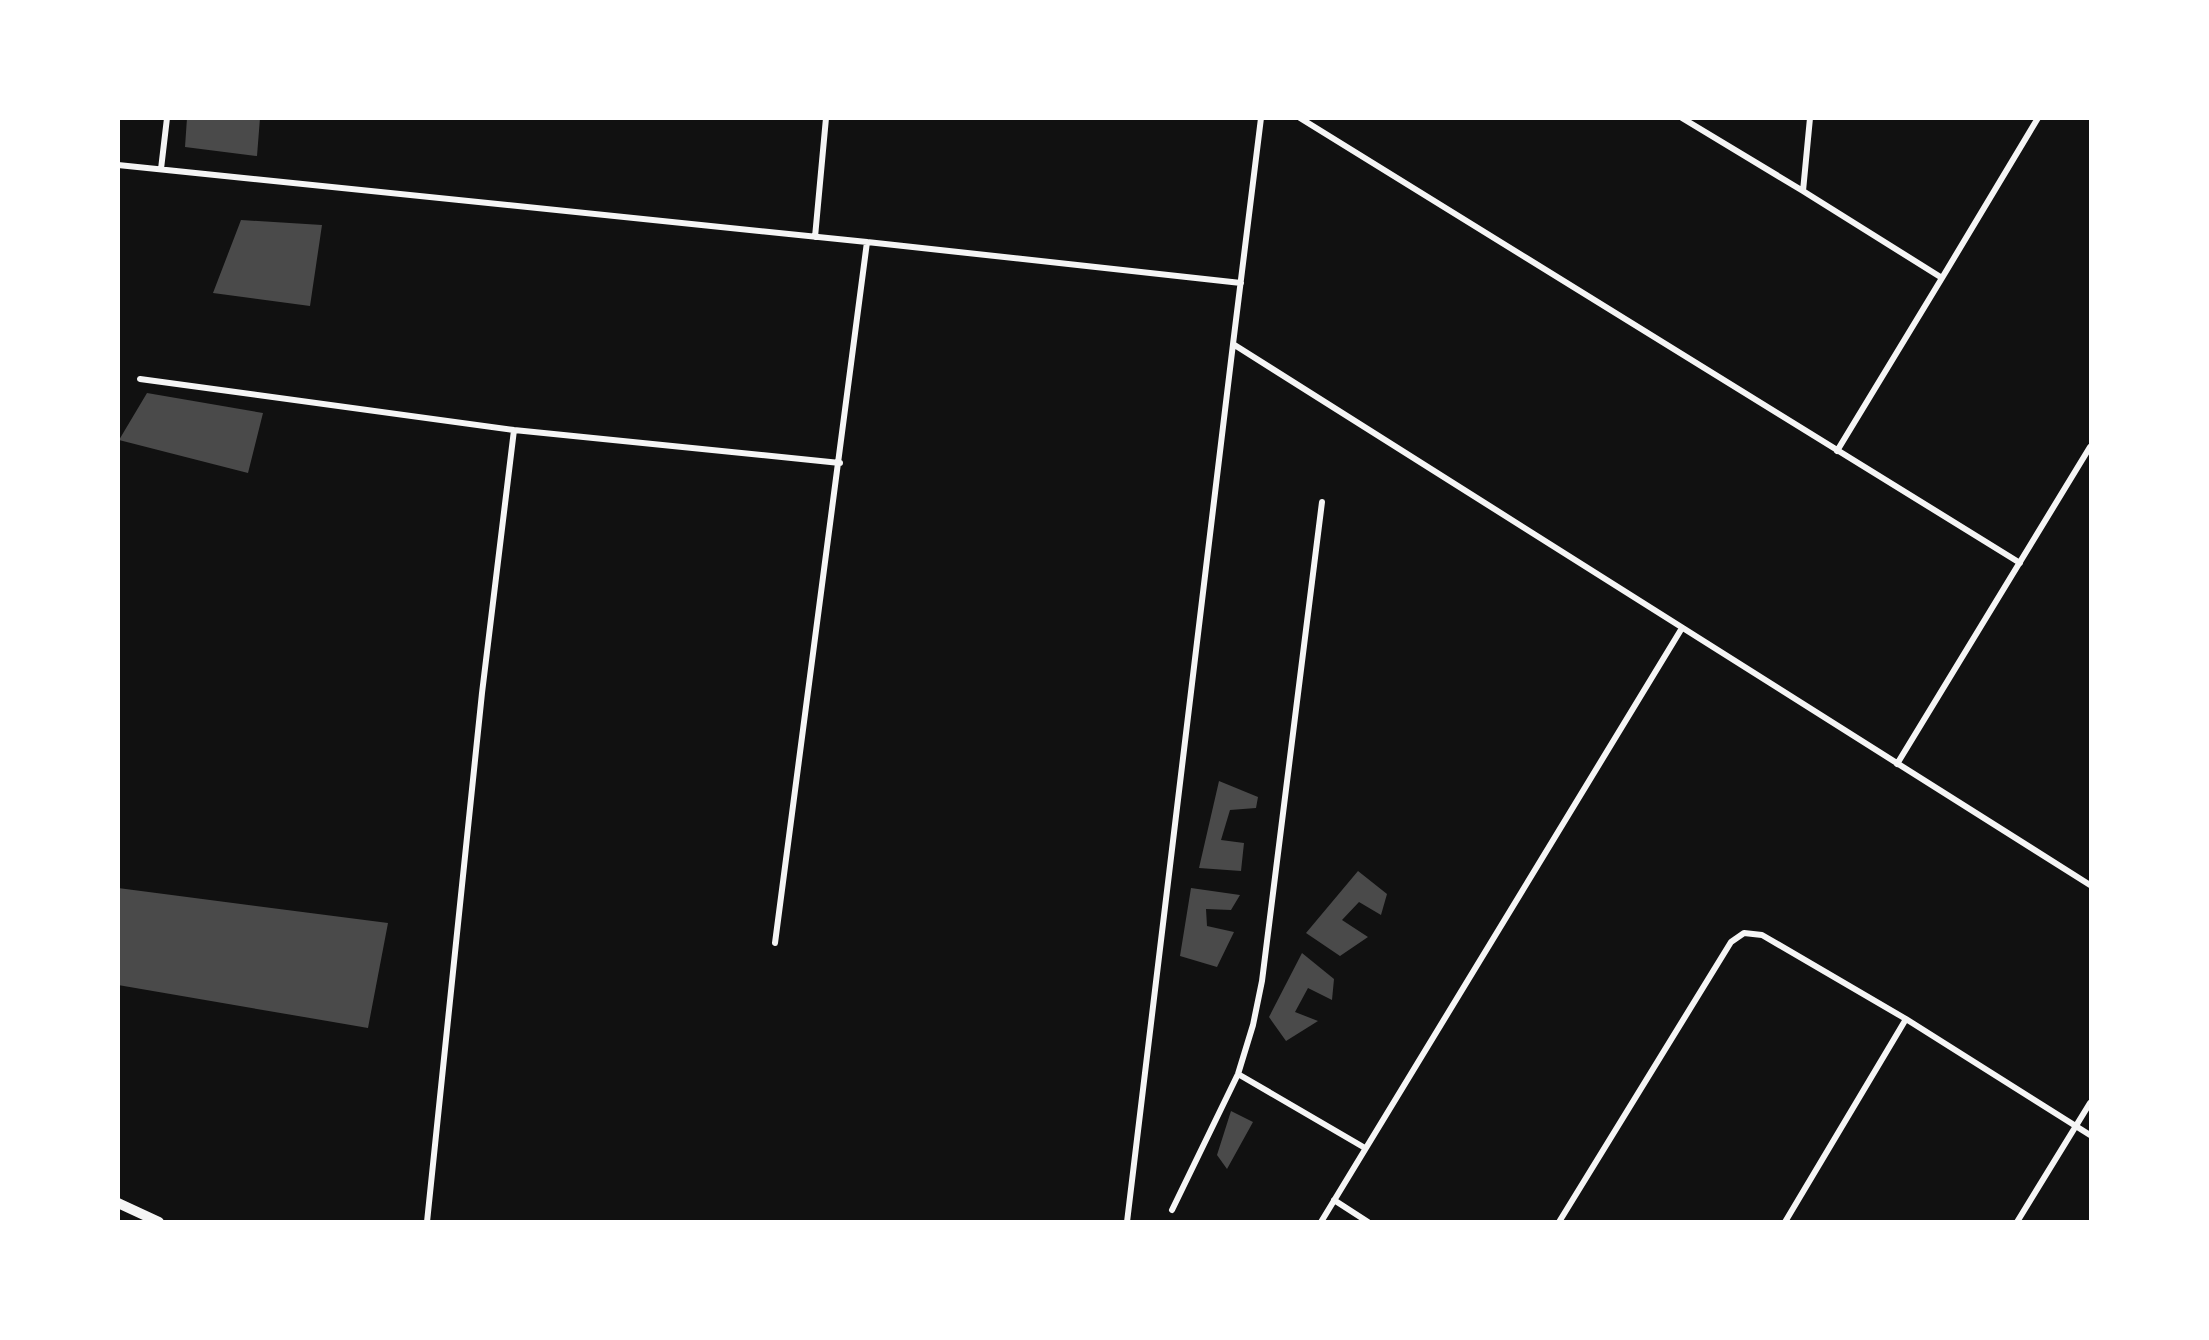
<svg xmlns="http://www.w3.org/2000/svg" width="2209" height="1340" font-family="Karla,sans-serif">
<rect width="100%" height="100%" fill="#111"/>
<path fill="#4a4a4a" d="M187,118H260L257,156L185,147Z
M241,220L322,225L310,306L213,293Z
M147,393L263,413L248,473L119,440Z
M1219,781L1258,797L1256,808L1230,810L1221,840L1244,843L1241,871L1199,868Z
M1358,871L1387,894L1381,915L1359,902L1342,920L1368,937L1340,956L1306,933Z
M118,888L388,923L368,1028L118,985Z
M1191,888L1240,895L1231,910L1206,909L1207,926L1234,932L1217,967L1180,956Z
M1302,953L1334,979L1332,1000L1308,988L1295,1012L1318,1021L1286,1041L1269,1017Z
M1231,1111L1253,1122L1227,1169L1217,1155Z"/>
<g fill="none" stroke-linecap="round" stroke-linejoin="round">
<path stroke="#f5f5f5" stroke-width="6" d="M1261,118L1233,344L2090,885
M1300,118L2020,563
M1682,118L1803,191L1810,118
M118,165L867,242L1241,283
M161,169L167,118
M1803,191L1942,278L2038,118
M815,237L826,118
M140,379L514,430L840,463
M1837,451L1942,278
M1897,764L2090,447
M775,943L867,242
M1238,1074L1365,1148
M1334,1200L1368,1222
M1172,1210L1238,1074L1253,1025L1262,981L1322,502
M427,1222L482,693L514,430
M1127,1222L1233,344
M1321,1222L1682,628
M1559,1222L1731,942L1744,933L1762,935L1906,1019L2090,1135
M1785,1222L1906,1019
M2017,1222L2090,1103"/>
<path stroke="#f5f5f5" stroke-width="10" d="M118,1203L159,1222"/>
</g>
<rect width="2209" height="1340" fill="none" stroke="#ffffff" stroke-width="240"/>
</svg>
